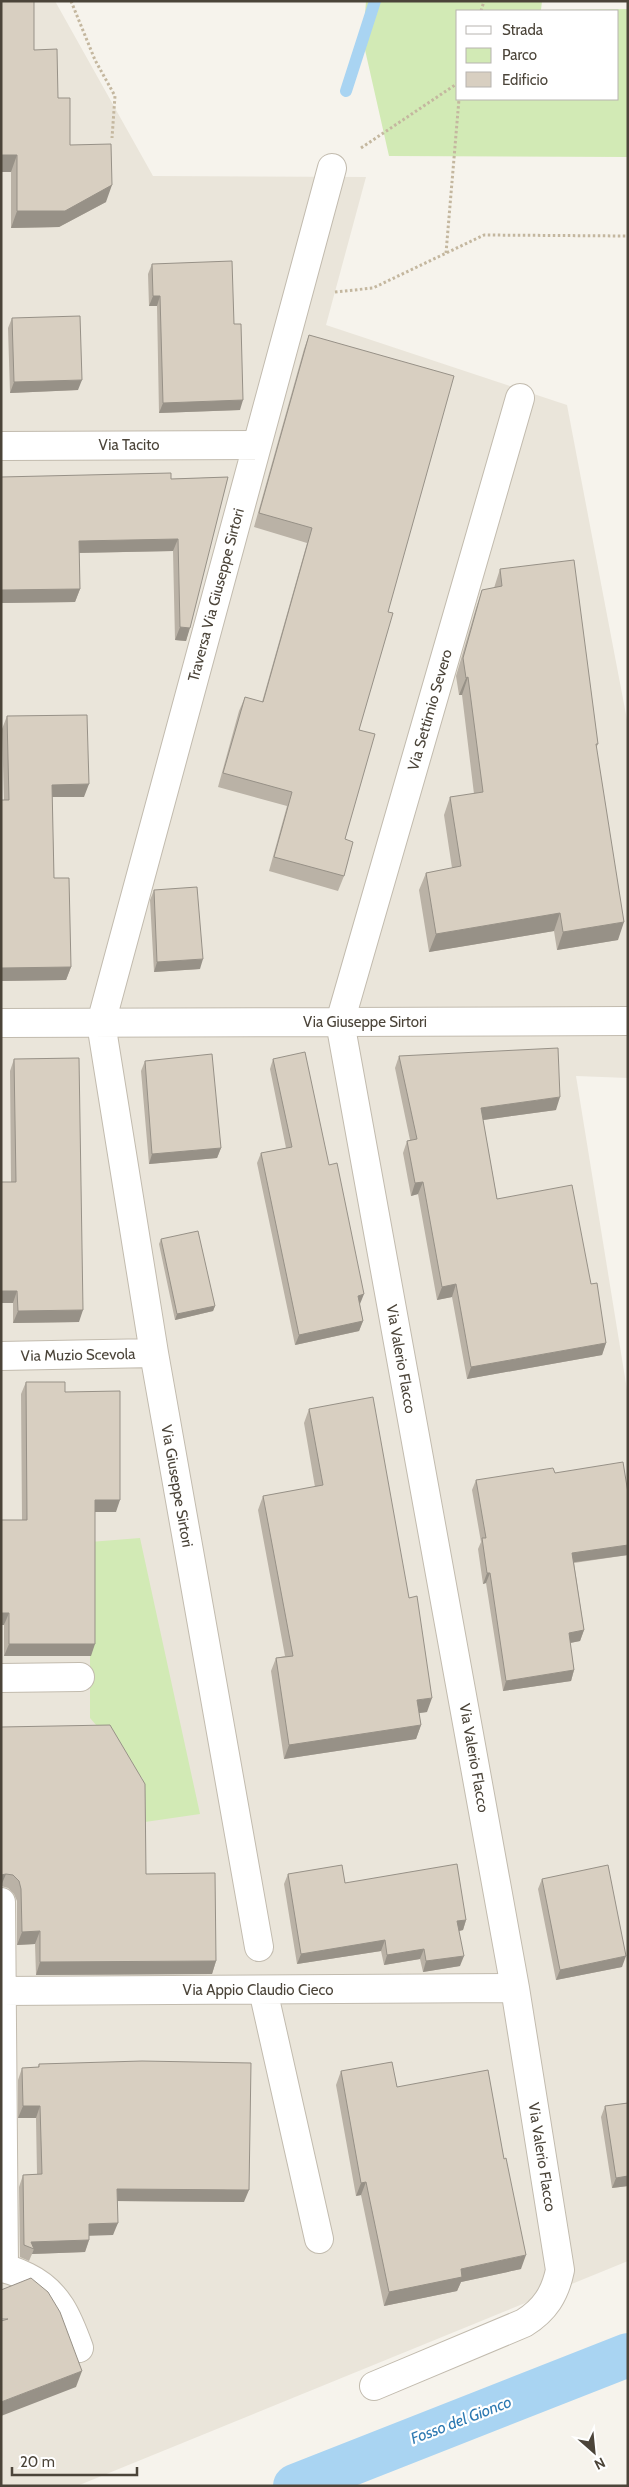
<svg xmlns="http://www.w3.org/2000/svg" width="629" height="2487" font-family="Cabin,sans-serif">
<rect width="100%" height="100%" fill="#f6f3ec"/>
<path fill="#eae5da" d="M1,1H55L153,176L366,177L326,325L567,405L628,725V1078L576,1076L628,1396V2261L77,2486H1Z"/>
<path fill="#d2eab5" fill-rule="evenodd" d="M366,1H542L541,10L628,9V157L389,156L363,41ZM458,11H618V99H458Z
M140,1538L200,1814L145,1822L143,1779L90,1718V1542Z"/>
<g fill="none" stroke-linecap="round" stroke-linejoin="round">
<path stroke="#a9d4f2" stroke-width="12" d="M346,91L375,1"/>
<path stroke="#a9d4f2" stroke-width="44" d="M295,2486L628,2355"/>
<defs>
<path id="minor" d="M1,446L257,445
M1,1023L628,1021
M1,1356L154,1353
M1,1678L80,1677
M1,1902L4,2268
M259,1947L154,1353L101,1023L332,168
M263,1990L319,2239
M1,1991L515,1988
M1,2268C10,2269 19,2273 27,2277C58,2292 68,2318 79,2348
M374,2386L524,2323C545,2310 555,2294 560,2270L515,1988L340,1022L520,398"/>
</defs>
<use href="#minor" stroke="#c2bbae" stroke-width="30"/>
<path stroke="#c4b79f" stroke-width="3" stroke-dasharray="2.5 2.5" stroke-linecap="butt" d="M71,1L95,60L115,96L112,138
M481,11L484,1
M361,148L458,83
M446,253L459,99
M335,292L373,288L484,235L628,236"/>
<use href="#minor" stroke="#fff" stroke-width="28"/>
</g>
<path fill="#bab2a6" d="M1,1L34,50L58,98L70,145L106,202L59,227L11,228V172H1Z
M152,264L234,324L240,410L159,413L157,306H149L148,274Z
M12,318L78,390L10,393L8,328Z
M309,335L388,612L359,730L345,839L344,876L338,891L269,871L287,806L218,787L239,711L245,697L262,702L307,543L254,527L304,349Z
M228,477L186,641L175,640L173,551L79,553L80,589L75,602L1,603L171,479Z
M500,569L598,744L596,748L618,940L557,950L554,931L429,952L419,890L426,873L452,868L444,815L450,797L474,794L462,695H459L456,676L476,608L482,590L494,588Z
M7,716L84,797H52L54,878L71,967L66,980L1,981V800H4L2,729Z
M154,890L200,969L154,972L150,900Z
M399,1056L556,1110L483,1120L497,1199L591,1284L606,1343L602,1355L467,1379L452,1297L437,1300L418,1194L411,1196L403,1153L407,1141L410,1140L395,1068Z
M14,1059L79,1322L13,1323V1303H1V1182H11L10,1071Z
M273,1059L329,1165L360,1304V1305L363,1321L359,1331L295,1345L257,1163L261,1153L286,1148L270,1069Z
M145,1061L221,1148L217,1158L149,1164L141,1071Z
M161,1239L215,1306L213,1311L175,1320L159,1244Z
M26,1382L65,1392L116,1512H95L91,1656H4V1625L22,1520L21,1394Z
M309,1409L427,1712L419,1713L421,1725L416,1739L284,1759L271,1671L276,1658L285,1656L258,1510L263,1496L315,1487L304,1423Z
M555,1473L628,1493V1555L574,1563L584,1630L580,1641L570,1643L574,1670L571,1681L503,1691L486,1583L483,1584L478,1549L481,1542L472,1490L476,1480Z
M1,1727L146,1874L216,1961L212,1974L36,1975L35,1944L17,1945V1901L14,1894L8,1888L1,1886Z
M288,1874L345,1883L466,1920L463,1930L459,1931L460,1966L423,1972L420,1959L384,1965L381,1951L297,1964L284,1884Z
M542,1879L622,1967L556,1980L538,1889Z
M39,2064L244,2202L117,2201L113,2235H89V2240L85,2252L32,2254L29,2261L20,2257L19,2187L23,2175L37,2174L36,2118H18V2080L22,2068L38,2067Z
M341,2071L397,2087L521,2269L461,2282L457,2291L384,2306L361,2195L356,2196L336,2085Z
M628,2103V2186L612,2188L601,2117L605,2106Z"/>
<path fill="#979187" d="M1,155H17L11,172H1Z
M112,185L106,202L59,227L11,228L17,211Z
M153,296H160L157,306H149Z
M82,380L78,390L10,393L14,382Z
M243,400L240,410L159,413L163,403Z
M178,539L173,551L74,553L79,541Z
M80,589L75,602L1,603V590Z
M180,627L190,628L186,641L175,640Z
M468,677L462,695H459L466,678Z
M89,784L84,797H47L52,785Z
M560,913L554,931L429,952L436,934Z
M624,922L618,940L557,950L563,932Z
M203,959L200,969L154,972L157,962Z
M71,967L66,980L1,981V968Z
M560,1097L556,1110L476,1121L481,1108Z
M221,1148L217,1158L149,1164L152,1154Z
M423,1182L418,1194L411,1196L415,1183Z
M456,1284L452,1297L437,1300L442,1287Z
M1,1291H17L13,1303H1Z
M364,1294L360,1304L354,1306L358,1296Z
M215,1306L213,1311L175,1320L177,1314Z
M83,1310L79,1322L13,1323L18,1311Z
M363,1321L359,1331L295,1345L299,1335Z
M606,1343L602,1355L467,1379L471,1367Z
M95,1500H120L116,1512H91Z
M628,1545V1555L568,1563L572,1553Z
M487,1573H490L486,1583L483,1584Z
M1,1613H9L4,1625H1Z
M584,1630L580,1641L565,1644L569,1633Z
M9,1644H95L91,1656H4Z
M574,1670L571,1681L503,1691L506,1681Z
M432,1698L427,1712L412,1714L417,1700Z
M421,1725L416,1739L284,1759L289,1745Z
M6,1874L1,1886V1875Z
M466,1920L463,1930L454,1932L457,1921Z
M40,1931L35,1944L17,1945L22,1932Z
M385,1940L381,1951L297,1964L301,1954Z
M424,1949L420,1959L384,1965L387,1955Z
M464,1956L460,1966L423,1972L426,1961Z
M626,1956L622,1967L556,1980L560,1970Z
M216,1961L212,1974L36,1975L40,1962Z
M23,2106H40L36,2118H18Z
M628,2176V2186L612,2188L616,2178Z
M366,2182L361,2195L356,2196L361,2183Z
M117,2189L249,2190L244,2202L112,2201Z
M118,2223L113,2235L84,2236L89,2224Z
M89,2240L85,2252L32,2254L34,2249L31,2242Z
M526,2255L521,2269L461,2282L457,2291L384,2306L389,2292L461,2269Z
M82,2371L76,2387L1,2416V2402Z"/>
<path fill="#d8cfc1" stroke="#979187" d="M1,1H34V50L57,49L58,98H70V145L111,144L112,185L65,211H17V155H1Z
M232,261L234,324H241L243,400L163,403L160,296H153L152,264Z
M80,316L82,380L14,382L12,318Z
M309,335L454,376L388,612L393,613L359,730L375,734L345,839L353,842L344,876L274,857L292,792L223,773L245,697L263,702L312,528L259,513Z
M171,473V479L228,477L190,628L180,627L178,539L79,541L80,589L1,590V477Z
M574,560L598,744H596L624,922L563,932L560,913L436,934L426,873L461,866L450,797L483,792L468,677L466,678L463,658L482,590L502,586L500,569Z
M87,715L89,784L52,785L54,878H69L71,967L1,968V800H9L7,716Z
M197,887L203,959L157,962L154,890Z
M558,1048L560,1097L481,1108L497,1199L572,1185L591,1284L597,1283L606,1343L471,1367L456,1284L442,1287L423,1182L415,1183L407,1141L417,1139L399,1056Z
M305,1052L329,1165L337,1163L364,1294L358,1296L363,1321L299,1335L261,1153L292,1147L273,1059Z
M212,1054L221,1148L152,1154L145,1061Z
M79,1058L83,1310L18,1311L17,1291H1V1182H16L14,1059Z
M198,1231L215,1306L177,1314L161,1239Z
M26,1382H65V1392L120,1391V1500H95V1644H9V1613H1V1520H27Z
M373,1397L409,1598L417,1596L432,1698L417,1700L421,1725L289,1745L276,1658L293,1656L263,1496L323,1485L309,1409Z
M623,1462L628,1493V1545L572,1553L584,1630L569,1633L574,1670L506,1681L490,1573H487L482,1538H486L476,1480L553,1468L555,1473Z
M110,1725L145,1784L146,1874L215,1873L216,1961L40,1962V1931L22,1932L21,1889L19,1881L13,1875L6,1874L1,1875V1727Z
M457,1864L466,1920L457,1921L464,1956L426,1961L424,1949L387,1955L385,1940L301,1954L288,1874L342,1865L345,1883Z
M608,1865L626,1956L560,1970L542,1879Z
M142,2061L251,2063L249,2190L117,2189L118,2223L89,2224V2240L31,2242L34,2249L24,2245L23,2175L42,2174L40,2106H23L22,2068L39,2067V2064Z
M392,2062L397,2087L488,2070L504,2159L506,2158L526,2255L461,2269L462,2277L389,2292L366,2182L361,2183L341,2071Z
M628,2103V2176L616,2178L605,2106Z
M31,2278L48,2292L60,2312L82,2371L1,2402V2321L8,2319H1V2290Z"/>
<g text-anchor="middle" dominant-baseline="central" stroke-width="4.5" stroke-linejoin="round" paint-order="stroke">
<g font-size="15" fill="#4b4439" stroke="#fff">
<text x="129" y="445">Via Tacito</text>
<text transform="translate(216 595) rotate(-75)">Traversa Via Giuseppe Sirtori</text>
<text transform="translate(430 710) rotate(-74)">Via Settimio Severo</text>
<text x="365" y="1022">Via Giuseppe Sirtori</text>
<text transform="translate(78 1355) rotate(-1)">Via Muzio Scevola</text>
<text transform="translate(401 1359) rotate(80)">Via Valerio Flacco</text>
<text transform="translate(177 1486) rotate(80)">Via Giuseppe Sirtori</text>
<text transform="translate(474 1758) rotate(80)">Via Valerio Flacco</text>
<text x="258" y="1990">Via Appio Claudio Cieco</text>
<text transform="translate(542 2157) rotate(81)">Via Valerio Flacco</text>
</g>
<g font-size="16" font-style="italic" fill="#2e7ab2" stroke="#fff">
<text transform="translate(461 2420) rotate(-21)">Fosso del Gionco</text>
</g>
</g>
<rect width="629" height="2487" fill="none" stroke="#4b4439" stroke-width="5"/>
<rect x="456" y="10" width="162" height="90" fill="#ffffff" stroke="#b7b4b0"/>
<rect x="466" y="26" width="25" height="8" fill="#ffffff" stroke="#b7b4b0"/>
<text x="502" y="35" font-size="15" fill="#4b4439">Strada</text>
<rect x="466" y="48" width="25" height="15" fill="#d2eab5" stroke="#b7b4b0"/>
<text x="502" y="60" font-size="15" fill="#4b4439">Parco</text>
<rect x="466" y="72" width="25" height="15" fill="#d8cfc1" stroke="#b7b4b0"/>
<text x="502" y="85" font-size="15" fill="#4b4439">Edificio</text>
<g transform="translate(594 2452) rotate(153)" stroke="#ffffff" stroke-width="4" paint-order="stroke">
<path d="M0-4L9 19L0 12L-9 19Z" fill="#4b4439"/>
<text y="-8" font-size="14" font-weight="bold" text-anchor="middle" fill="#4b4439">N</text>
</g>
<path d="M12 2467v8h125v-8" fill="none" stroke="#4b4439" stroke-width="2.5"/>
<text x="20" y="2467" font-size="15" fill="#4b4439" stroke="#ffffff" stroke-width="4" paint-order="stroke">20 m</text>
</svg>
